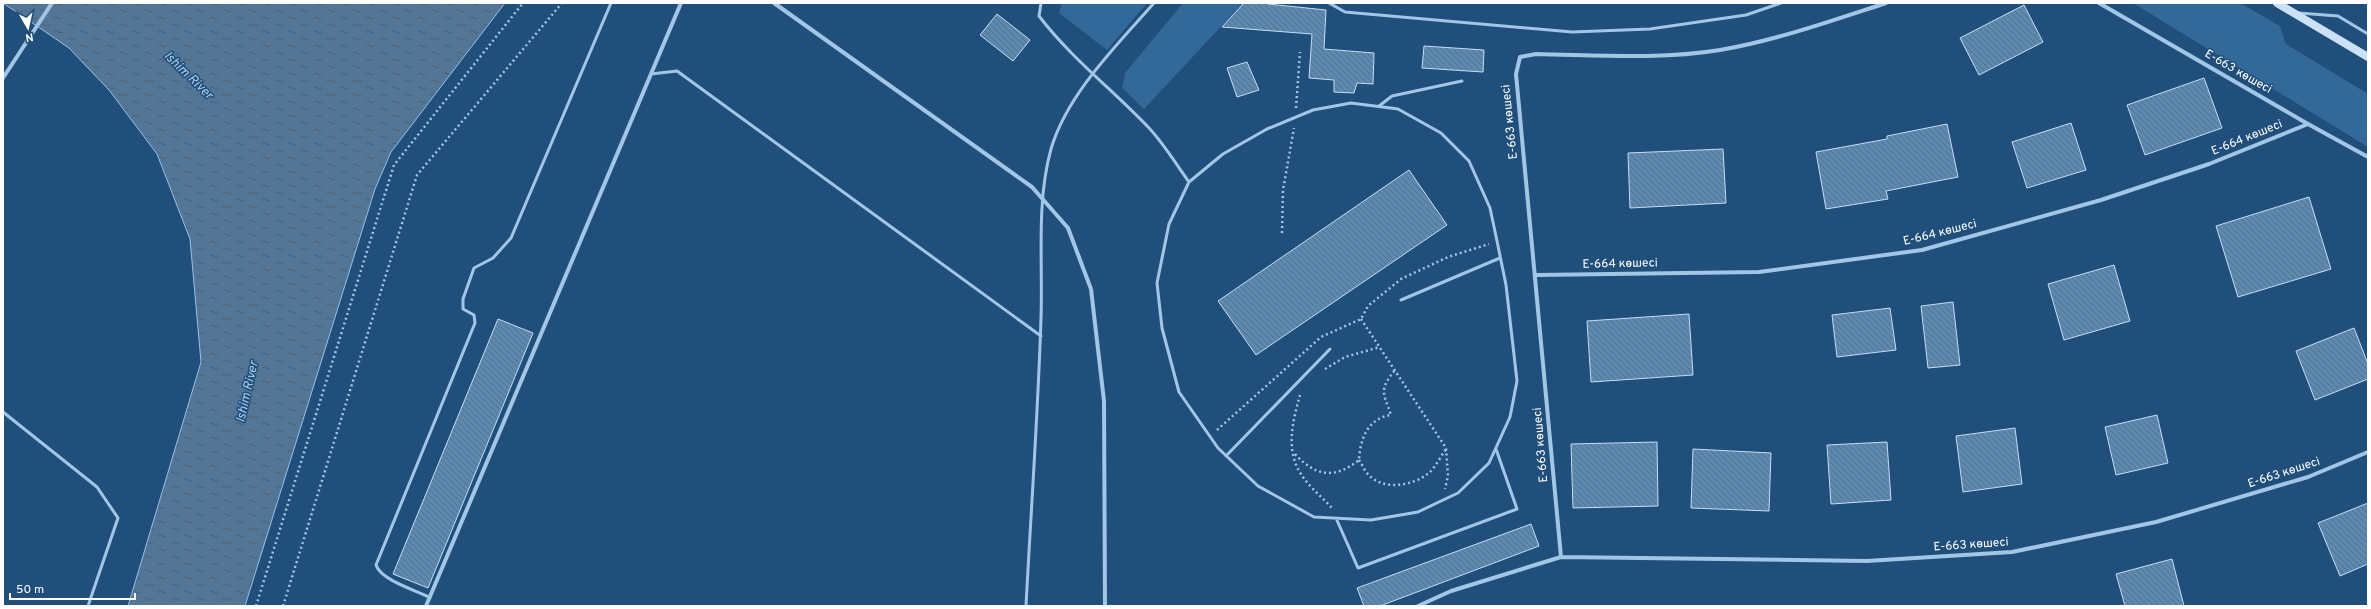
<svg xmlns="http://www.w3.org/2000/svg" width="2371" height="609" font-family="Overpass,sans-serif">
<defs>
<pattern id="water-ripples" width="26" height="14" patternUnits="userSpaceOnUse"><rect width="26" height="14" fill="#537697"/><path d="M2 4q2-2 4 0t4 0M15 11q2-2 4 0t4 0" fill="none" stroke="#4f5f6e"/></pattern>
<pattern id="building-back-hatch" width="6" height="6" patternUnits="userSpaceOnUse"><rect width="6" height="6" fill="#5d88af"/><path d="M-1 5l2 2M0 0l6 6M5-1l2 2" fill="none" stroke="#567087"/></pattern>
</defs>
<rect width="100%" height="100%" fill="#204f7b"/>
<path fill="#326999" d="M1062,3H1147L1107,50L1059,13Z
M1183,3H1243L1144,109L1122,88L1125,73Z
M2133,3H2240L2280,26L2286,44L2368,94V147Z"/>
<path fill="url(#water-ripples)" stroke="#95c2e8" d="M3,3H505L391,152L375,189L245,606H128L201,362L190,239L157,154L109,90L69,48Z"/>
<path fill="url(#building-back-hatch)" stroke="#c5def5" d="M1244,3H1269L1268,4L1326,10L1324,49L1374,53L1373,84L1357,83L1354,93L1334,92V80L1309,78L1312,34L1222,27Z
M2024,5L2043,42L1979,75L1960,38Z
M997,14L1030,40L1013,61L980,35Z
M1424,46L1484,50L1483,72L1422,68Z
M1247,62L1259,90L1237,97L1227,68Z
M2204,78L2222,128L2145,155L2127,105Z
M2071,123L2086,170L2027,188L2012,142Z
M1947,124L1958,177L1886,191L1888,199L1826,209L1816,152L1887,139V136Z
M1723,149L1726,203L1630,208L1628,153Z
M1409,170L1447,225L1256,355L1218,301Z
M2309,197L2331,269L2238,297L2216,226Z
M2114,265L2130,321L2064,340L2048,284Z
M1953,302L1960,365L1928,368L1921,306Z
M1890,308L1896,350L1837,357L1832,315Z
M1689,314L1693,375L1591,382L1587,321Z
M498,319L533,333L428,588L393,574Z
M2354,328L2368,364V379L2315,400L2296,351Z
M2157,415L2168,463L2116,475L2105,427Z
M2015,428L2022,484L1963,492L1956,436Z
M1657,442L1658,506L1573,508L1571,444Z
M1887,442L1891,500L1831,504L1827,445Z
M1693,449L1771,453L1769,511L1691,508Z
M2368,503V564L2340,576L2318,523Z
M1531,524L1539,546L1380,606H1364L1357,588Z
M2172,559L2184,606H2125L2116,574Z"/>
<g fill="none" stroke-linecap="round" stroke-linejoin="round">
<path stroke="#a2c6e6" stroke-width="2.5" stroke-dasharray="2 3" stroke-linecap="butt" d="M1296,108L1300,52
M1282,233L1283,190L1294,128
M1361,319L1446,448L1448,476L1445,489
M1325,369L1345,357L1380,347
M1300,395C1293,420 1285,450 1301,474C1309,487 1323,498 1333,509
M1217,430L1321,337L1361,319L1368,306L1401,279L1448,257L1489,244
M1295,454C1316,477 1335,479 1359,460C1360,439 1368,418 1391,415C1383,392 1379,390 1395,370
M1359,460C1362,464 1364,470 1367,473C1382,492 1414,486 1430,472C1436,466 1441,456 1446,449
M256,606L394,165L523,3
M283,606L417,175L562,3"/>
<path stroke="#a2c6e6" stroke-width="3" d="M1041,3L1039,16C1071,58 1113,90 1149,128C1164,144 1176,164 1189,182
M1329,3L1345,12L1572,32L1650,29L1746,15L1781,3
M2299,13L2338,16L2368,34
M651,74L677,71L1041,336
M1351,103L1398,109L1441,133L1469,161L1490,208L1497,241L1506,285L1517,381L1510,417L1489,463L1458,493L1441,501L1418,512L1371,520L1314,517L1258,486L1218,448L1179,392L1162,328L1157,283L1169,224L1189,182L1223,154L1267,129L1313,110Z
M1379,106L1392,96L1462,81
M1401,300L1500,258
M3,412L97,487L118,518L88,606
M1226,456L1330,349
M1336,518L1358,568L1517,509L1496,449
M429,597C415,590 381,580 376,565L475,323L474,315L463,309V299L474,268L493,258L511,238L611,3
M1026,606C1031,510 1038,414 1041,318C1043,262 1036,203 1051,149C1067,94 1117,45 1154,3"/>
<path stroke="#a2c6e6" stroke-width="4" d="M774,3L1032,187L1068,228L1091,289L1104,401L1105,606
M2099,3L2308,124L2368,157
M3,78L52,3
M1536,275L1759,272L1922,250L2101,200L2209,164L2308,124
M1561,557L1516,74L1520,57L1536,54C1597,55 1659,60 1720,50C1777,40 1831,21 1886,3
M426,606L681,3
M1418,606L1451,591L1561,557L1867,561L2012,552L2156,522L2308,477L2368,452"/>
<path stroke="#cce1f5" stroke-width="8" d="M2277,3L2368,57"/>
</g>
<g text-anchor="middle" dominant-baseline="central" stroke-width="3" stroke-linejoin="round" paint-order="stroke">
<g font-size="12" fill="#fff" stroke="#204f7b">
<text transform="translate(2238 72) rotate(30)">Е-663 көшесі</text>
<text transform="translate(1510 122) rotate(-96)">Е-663 көшесі</text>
<text transform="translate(2247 138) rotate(-22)">Е-664 көшесі</text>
<text transform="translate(1940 233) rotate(-14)">Е-664 көшесі</text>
<text transform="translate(1620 264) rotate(-1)">Е-664 көшесі</text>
<text transform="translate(1541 445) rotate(-95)">Е-663 көшесі</text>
<text transform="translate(2284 473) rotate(-18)">Е-663 көшесі</text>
<text transform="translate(1971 545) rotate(-4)">Е-663 көшесі</text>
</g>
<g font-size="13" font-style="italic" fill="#add0ee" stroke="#204f7b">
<text transform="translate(188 76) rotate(44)">Ishim River</text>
<text transform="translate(248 392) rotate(-77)">Ishim River</text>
</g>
</g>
<rect width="2371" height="609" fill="none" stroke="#ffffff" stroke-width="8"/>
<g transform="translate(28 28) rotate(171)" stroke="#204f7b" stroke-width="3" paint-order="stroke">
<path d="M0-3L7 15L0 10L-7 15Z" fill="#ffffff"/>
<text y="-6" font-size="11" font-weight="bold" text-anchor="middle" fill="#ffffff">N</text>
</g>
<path d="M10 593v6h125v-6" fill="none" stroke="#ffffff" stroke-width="2"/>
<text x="16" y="593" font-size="12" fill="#ffffff" stroke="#204f7b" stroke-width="3" paint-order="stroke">50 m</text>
</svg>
